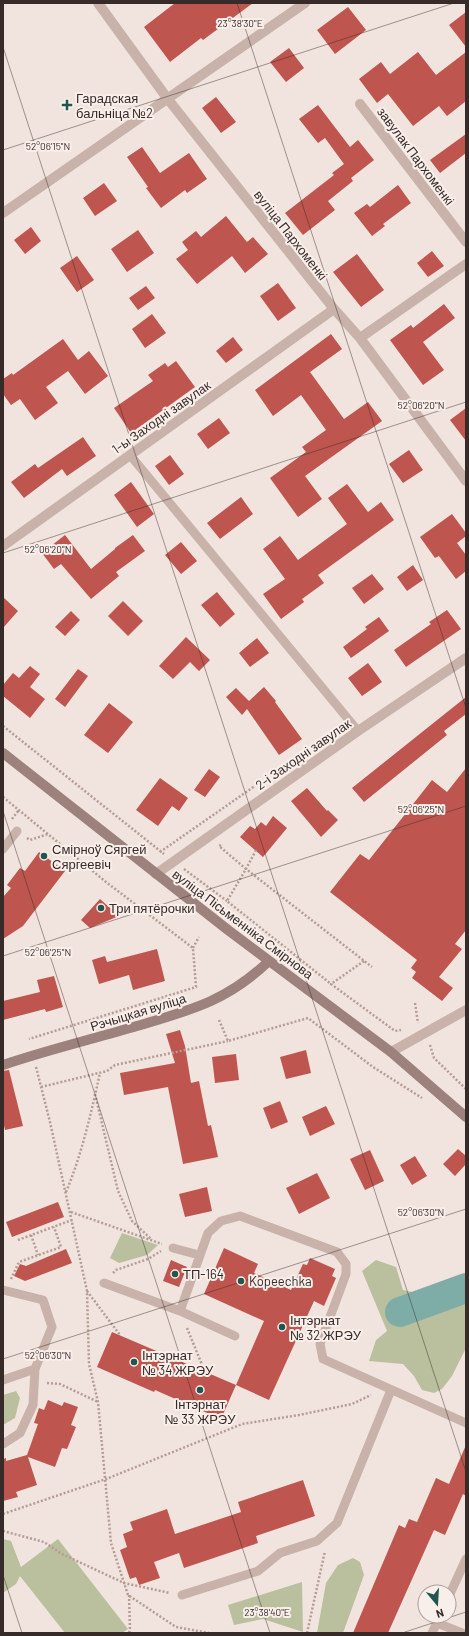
<svg xmlns="http://www.w3.org/2000/svg" width="469" height="1636" font-family="Barlow,sans-serif">
<rect width="100%" height="100%" fill="#f1e4de"/>
<path fill="#babf9e" d="M122,1233L158,1245L147,1255L119,1263L110,1258Z
M376,1260L396,1267L403,1290L417,1293L457,1279L466,1277V1348L452,1376L442,1389L434,1393L422,1390L414,1376L403,1364L369,1361L376,1340L387,1331L362,1271Z
M16,1391L20,1398L15,1418L3,1425V1395Z
M3,1539L11,1541L21,1567L58,1539L128,1629L122,1633H65L20,1576L16,1584L3,1593Z
M353,1558L360,1562L364,1575L343,1633H317L326,1583L338,1565Z
M302,1582L303,1632L263,1619L234,1625L228,1605Z"/>
<g fill="none" stroke-linecap="round" stroke-linejoin="round">
<path stroke="#7eaca6" stroke-width="30" d="M400,1312L466,1288"/>
</g>
<path fill="#be554e" d="M175,3H253L203,40L201,38L170,62L144,27Z
M348,7L366,30L335,54L317,30Z
M466,12V47L449,25Z
M289,48L304,68L286,82L270,62Z
M418,52L436,75L466,52V101L447,116L439,106L413,126L388,94L377,103L359,79L381,62L390,74Z
M216,97L236,122L221,133L202,108Z
M318,105L350,147L358,140L374,160L351,178L353,181L328,201L335,210L303,235L285,213L334,175L332,173L344,164L325,138L318,143L299,119Z
M466,134V153L440,173L430,160Z
M142,147L160,173L189,153L207,179L187,193L185,190L161,208L146,188L148,187L127,157Z
M104,183L117,201L95,216L83,198Z
M398,185L411,203L383,224L385,226L372,236L354,213L367,204L370,207Z
M226,216L247,242L253,237L268,254L245,273L232,256L197,284L176,259L188,250L182,242L196,231L201,237Z
M31,227L41,241L25,254L14,240Z
M138,230L154,253L127,272L111,249Z
M432,251L444,266L428,277L417,263Z
M357,254L384,290L361,307L333,272Z
M77,256L94,280L77,292L60,268Z
M278,283L296,308L278,321L260,296Z
M146,286L155,298L138,310L129,298Z
M444,304L455,318L423,342L444,370L423,385L390,340L411,325L413,328Z
M152,314L166,333L145,348L132,329Z
M331,334L342,349L310,372L344,419L368,402L382,421L305,476L322,499L298,517L270,478L306,452L302,447L326,430L301,395L273,416L255,390Z
M233,337L243,350L226,363L216,351Z
M63,339L78,360L89,351L108,376L85,394L68,371L46,387L58,403L35,420L20,399L11,405L3,394V379L12,373L13,375Z
M176,361L195,387L131,433L114,408L153,381L148,375L165,363L168,367Z
M466,408V441L450,420Z
M219,418L230,433L208,449L197,434Z
M83,437L96,456L67,476L62,469L24,498L11,482L35,464L38,468Z
M409,450L423,470L403,483L389,464Z
M170,455L184,474L169,485L155,466Z
M131,482L154,514L137,527L114,495Z
M347,484L368,512L381,502L394,520L318,575L324,583L302,599L304,602L281,619L263,594L285,579L263,549L280,536L298,560L347,524L328,498Z
M241,497L253,514L220,539L207,523Z
M452,514L466,533V536L457,543L466,555V571L456,579L439,556L435,558L420,537Z
M65,535L91,569L115,549V548L133,535L145,551L116,572L119,576L91,599L61,564L54,569L42,553Z
M181,542L197,561L181,574L165,555Z
M413,565L423,580L407,591L397,577Z
M372,574L384,589L364,604L352,588Z
M217,592L235,614L220,627L201,605Z
M3,597L18,611L3,628Z
M123,601L143,621L128,636L108,616Z
M447,610L461,629L406,667L394,650L431,624L429,622Z
M71,611L80,620L65,636L55,627Z
M379,617L389,631L351,658L343,647L367,629L365,627Z
M186,637L210,660L199,671L190,662L173,679L159,666Z
M257,638L269,653L250,667L239,653Z
M368,663L382,682L362,696L348,678Z
M30,666L40,674L30,687L45,699L30,718L3,696V685L13,673L19,678Z
M78,669L88,676L65,707L55,699Z
M264,687L276,701L275,702L302,739L279,755L247,709L242,715L226,697L236,688L249,701Z
M466,697V714L444,731L447,735L364,802L352,788Z
M109,703L133,722L108,753L84,735Z
M466,768V930L455,944L462,949L439,977L453,988L442,1001L412,978L416,972L411,968L417,960L330,892L360,854L369,860L432,780L447,792Z
M209,769L220,777L205,797L194,790Z
M160,778L188,798L179,811L172,806L158,826L136,810Z
M307,788L327,811L328,810L338,820L321,837L291,801Z
M273,816L287,828L263,857L240,837L250,826L255,829L261,822L266,826Z
M39,852L65,871L23,926L3,939V897L11,888L7,885L20,868L25,871Z
M100,899L119,916L90,928L81,920Z
M157,949L165,981L133,990L129,975L99,984L92,960L105,956L107,962Z
M54,976L63,1007L46,1012L45,1009L3,1020V1001L40,992L37,980Z
M180,1030L185,1046L191,1083L199,1081L208,1126L211,1125L218,1157L183,1164L168,1087L124,1095L120,1073L175,1063L166,1034Z
M306,1050L311,1073L286,1079L280,1057Z
M236,1054L239,1080L215,1083L212,1057Z
M9,1070L23,1126L5,1130L3,1121V1071Z
M280,1101L288,1122L271,1129L263,1108Z
M326,1106L335,1124L310,1136L302,1117Z
M458,1149L466,1156V1164L455,1176L443,1164Z
M370,1150L384,1181L365,1190L350,1159Z
M415,1156L427,1176L412,1185L400,1165Z
M317,1173L330,1198L299,1214L286,1188Z
M207,1187L212,1211L185,1217L179,1194Z
M58,1202L64,1217L12,1237L6,1222Z
M224,1248L258,1264L254,1273L291,1290L303,1264L307,1265L310,1258L335,1269L332,1276L336,1278L324,1306L314,1301L269,1400L236,1385L264,1321L204,1294Z
M66,1249L72,1263L25,1281L14,1276L20,1264L26,1266Z
M171,1260L187,1267L179,1287L163,1281Z
M112,1332L236,1385L221,1419L155,1390L154,1392L97,1367Z
M48,1400L62,1406L64,1402L78,1407L71,1425L76,1427L67,1449L62,1448L55,1467L28,1457L37,1485L16,1492L18,1497L3,1501V1459L6,1458V1461L27,1455L38,1424L34,1423L39,1408L44,1410Z
M466,1445V1496L463,1494L445,1535L434,1530L388,1633H353L399,1525L405,1528L409,1519L417,1522L436,1478L449,1484Z
M303,1480L315,1516L256,1536L258,1543L184,1568L179,1553L154,1562L160,1578L139,1585L136,1577L130,1579L120,1550L127,1547L123,1534L133,1530L130,1522L167,1509L175,1534L241,1512L238,1502Z"/>
<g fill="none" stroke-linecap="round" stroke-linejoin="round">
<path stroke="#b49c94" stroke-width="2.5" stroke-dasharray="2 2" stroke-linecap="butt" d="M3,726L164,854
M3,797L106,882L193,948L196,987L29,1039
M12,819L19,810
M27,838L30,840L48,834
M221,845L219,846L246,869L227,901L331,984
M256,850L246,869L372,967
M160,852L262,781
M184,869L227,901
M193,948L199,937
M364,961L331,984L395,1031L401,1030
M415,1003L418,1023
M219,1020L228,1041L308,1018L373,1067L422,1098
M430,1045L434,1058L466,1089
M36,1067L50,1122L87,1291L89,1364L98,1402L111,1543L128,1595L176,1627L209,1633
M41,1087L107,1071L115,1065L228,1041
M95,1094L118,1191L132,1221L151,1239
M66,1192C82,1154 91,1113 100,1073
M71,1212L162,1244
M31,1235L38,1255
M18,1240L72,1220
M113,1273L116,1270L148,1259L161,1251
M11,1279L19,1262L61,1247L54,1227
M87,1291L120,1335
M187,1328L205,1372
M47,1383L60,1384L98,1402
M3,1514L106,1479L242,1424L299,1415L352,1404L371,1395
M3,1531L44,1542L62,1554L124,1583L170,1593
M129,1595L130,1630L129,1633
M307,1633L325,1551"/>
<path stroke="#c8b2aa" stroke-width="9" d="M130,455L358,731
M3,849L17,831
M173,1248L199,1255
M104,1283L180,1311
M3,1290L43,1300L52,1327L35,1369L33,1405L20,1433L3,1444
M235,1336L180,1311L208,1233L221,1221L240,1216L337,1252L346,1264V1274L320,1344L323,1359L466,1423
M3,1380L35,1369
M182,1595L258,1571L280,1553L317,1541L337,1523L391,1390
M449,1596L466,1559
M437,1623L462,1633
M432,1633L440,1616"/>
<path stroke="#c8b2aa" stroke-width="10" d="M98,3L167,98L334,309L360,338L466,481
M360,104L466,242
M3,213L305,3
M360,338L466,264
M3,546L334,309
M156,874L358,731L466,658
M391,1052L466,1010"/>
<path stroke="#9c817c" stroke-width="10" d="M3,753L228,930L391,1052L466,1117
M3,1065C47,1050 93,1039 137,1026C191,1010 227,1001 269,961"/>
</g>
<path fill="none" stroke="#362b29" stroke-width="1" stroke-opacity="0.45" d="M237,3L466,708M3,47L466,1472M3,150L454,3M3,553L466,402M3,811L270,1633M3,956L466,806M3,1359L466,1209M3,1575L22,1633M402,1633L466,1612"/>
<g fill="#21554f" stroke="#f9efea" stroke-width="1.5">
<path d="M65 99h4v4h4v4h-4v4h-4v-4h-4v-4h4z"/>
<circle cx="44" cy="856" r="4"/>
<circle cx="101" cy="908" r="4"/>
<circle cx="175" cy="1274" r="4"/>
<circle cx="241" cy="1281" r="4"/>
<circle cx="282" cy="1327" r="4"/>
<circle cx="134" cy="1362" r="4"/>
<circle cx="200" cy="1390" r="4"/>
</g>
<g text-anchor="middle" dominant-baseline="central" stroke-width="4" stroke-linejoin="round" paint-order="stroke">
<g font-size="13" fill="#362b29" stroke="#f9efea" text-anchor="start">
<text x="76" y="98">Гарадская<tspan x="76" dy="15">бальніца №2</tspan></text>
<text x="52" y="849">Смірноў Сяргей<tspan x="52" dy="15">Сяргеевіч</tspan></text>
<text x="109" y="908">Три пятёрочки</text>
<text x="183" y="1274">ТП-164</text>
<text x="249" y="1281">Kopeechka</text>
<text x="290" y="1320">Інтэрнат<tspan x="290" dy="15">№ 32 ЖРЭУ</tspan></text>
<text x="142" y="1355">Інтэрнат<tspan x="142" dy="15">№ 34 ЖРЭУ</tspan></text>
<text x="200" y="1404" text-anchor="middle">Інтэрнат<tspan x="200" dy="15">№ 33 ЖРЭУ</tspan></text>
</g>
<g font-size="13" fill="#362b29" stroke="#f9efea">
<text transform="translate(416 156) rotate(53)">завулак Пархоменкі</text>
<text transform="translate(291 235) rotate(52)">вуліца Пархоменкі</text>
<text transform="translate(161 417) rotate(-35)">1-ы Заходні завулак</text>
<text transform="translate(303 754) rotate(-35)">2-і Заходні завулак</text>
<text transform="translate(243 924) rotate(37)">вуліца Пісьменніка Смірнова</text>
<text transform="translate(138 1012) rotate(-17)">Рэчыцкая вуліца</text>
</g>
</g>
<g font-size="10" text-anchor="middle" fill="#362b29" stroke="#f9efea" stroke-width="4" stroke-linejoin="round" paint-order="stroke">
<text x="240" y="27">23°38'30"E</text>
<text x="48" y="150">52°06'15"N</text>
<text x="421" y="409">52°06'20"N</text>
<text x="48" y="553">52°06'20"N</text>
<text x="421" y="813">52°06'25"N</text>
<text x="48" y="956">52°06'25"N</text>
<text x="421" y="1216">52°06'30"N</text>
<text x="48" y="1359">52°06'30"N</text>
<text x="267" y="1616">23°38'40"E</text>
</g>
<rect width="469" height="1636" fill="none" stroke="#362b29" stroke-width="8"/>
<g transform="translate(437 1604) rotate(162)"><circle r="19" fill="#f9efea" stroke="#aba19d"/>
<path d="M0-3L7 15L0 10L-7 15Z" fill="#21554f"/>
<text y="-6" font-size="11" font-weight="bold" text-anchor="middle" fill="#362b29">N</text>
</g>
</svg>
